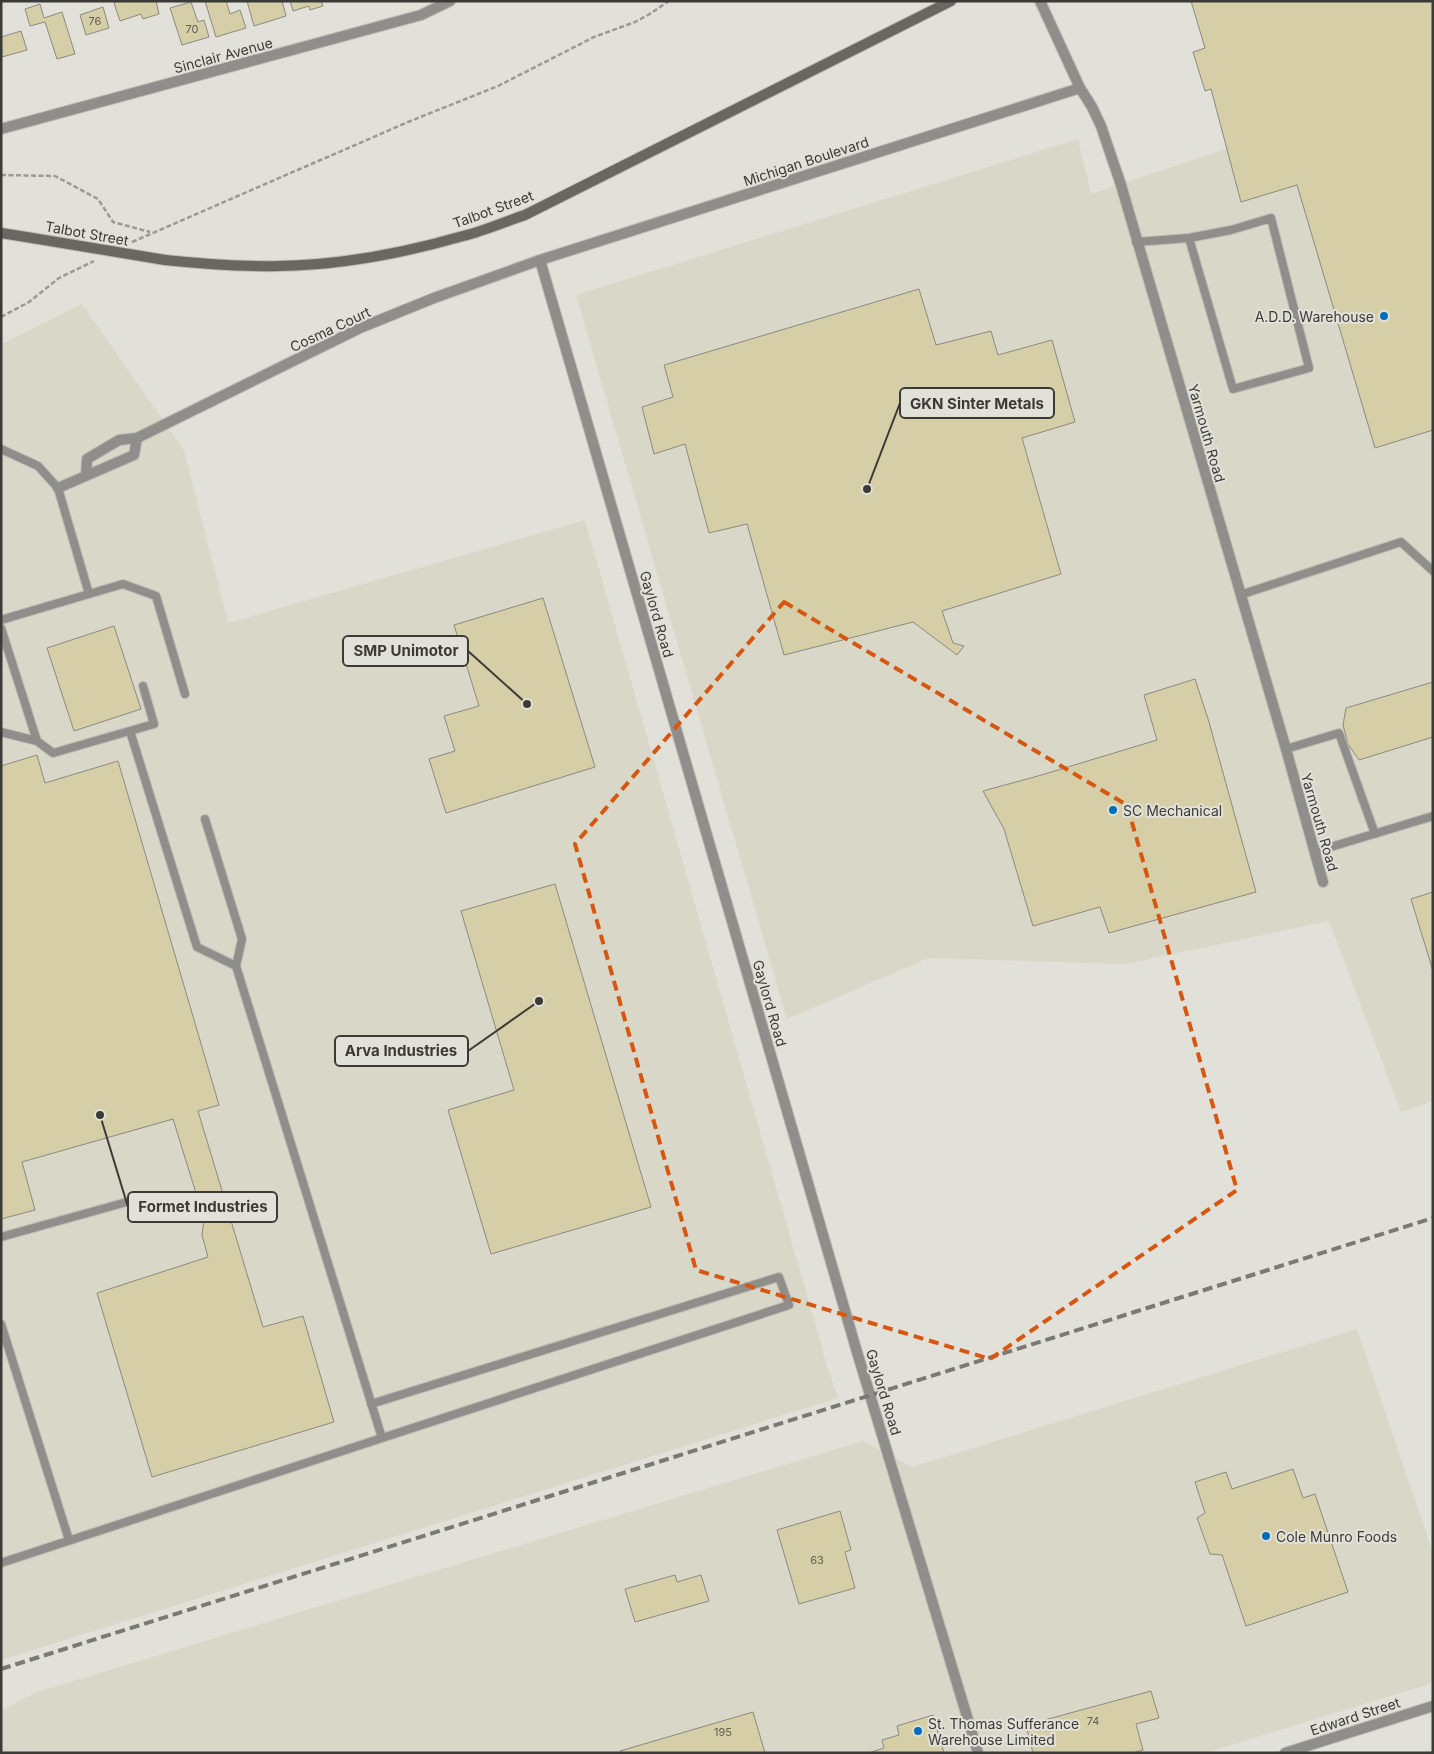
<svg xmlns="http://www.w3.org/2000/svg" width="1434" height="1754" font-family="Inter,sans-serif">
<rect width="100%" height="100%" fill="#e2e1d9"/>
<path fill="#d9d7c8" d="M1433,79V1101L1401,1112L1329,921L1126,964L929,958L787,1019L576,295L1078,139L1091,194Z
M82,304L184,450L228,623L585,520L827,1366L838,1398L1,1660V344Z
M1357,1329L1433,1553V1683L1205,1753H1V1711L34,1693L863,1441L912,1467Z"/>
<path fill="#d5cea7" stroke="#8b8982" d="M119,1H156L159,14L143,19L141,14L120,21L114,3Z
M205,1H226L230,14L240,10L246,28L216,37Z
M247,1H282L286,16L254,26Z
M290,1H321L323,6L310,10L309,6L293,11Z
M1191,1H1433V430L1375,448L1297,185L1241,202L1211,89L1205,91L1193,52L1205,48Z
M191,2L198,22L204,20L209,37L182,45L170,8Z
M40,4L44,18L62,12L75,54L57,59L45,22L30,26L25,9Z
M103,7L109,28L86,35L80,15Z
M21,31L27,50L2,57L1,37Z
M919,289L936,345L991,331L998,355L1052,340L1075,422L1022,438L1061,574L942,611L953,643L964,646L957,655L913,622L784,655L747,524L709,533L685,444L654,454L642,407L673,397L664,365Z
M543,598L595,767L446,813L429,759L455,751L444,716L479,706L454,625Z
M114,626L141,709L74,731L47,648Z
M1195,679L1209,722L1256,892L1109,933L1100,907L1033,926L1004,829L983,791L1038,776L1157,740L1144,695Z
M1433,682V737L1359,760L1348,744L1343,725L1346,708Z
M37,755L45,783L118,761L219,1105L198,1111L263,1327L303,1316L334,1422L152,1477L97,1293L208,1257L202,1235L204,1219L173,1119L22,1162L35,1210L1,1219V766Z
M555,884L651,1207L491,1254L448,1110L514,1090L461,911Z
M1433,892V971L1411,899Z
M1293,1469L1303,1498L1315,1494L1348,1592L1246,1626L1222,1555L1210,1554L1197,1518L1205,1513L1195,1482L1226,1472L1232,1489Z
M840,1511L851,1550L845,1552L855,1588L799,1604L777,1530Z
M675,1575L677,1582L701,1575L709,1601L635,1622L625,1589Z
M1151,1691L1159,1718L1136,1724L1143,1750L1133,1753H1033L1026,1725Z
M753,1712L765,1753H621L620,1751Z
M933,1715L944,1753H869L884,1748L882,1740L899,1735L897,1726Z"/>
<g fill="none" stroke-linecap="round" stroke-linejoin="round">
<defs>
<path id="service" d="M1136,242L1189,238L1231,230L1271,218L1309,368L1233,389L1189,238
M1,449L38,466L58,488L89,594L1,620
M89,594L123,584L156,596L185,694
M1240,595L1401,542L1433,571
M1,628L37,741L53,753L154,724L143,686
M1,732L37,741
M1286,749L1339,733L1375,834
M205,819L242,939L236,966
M1314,852L1433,816
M1,1237L134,1200
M1,1324L69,1540
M371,1404L779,1277L789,1305L382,1438
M1,1563L382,1438L236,966L197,947L130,731"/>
<path id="minor" d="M1040,1L1080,88L1092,107L1101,126L1121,185L1286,749L1323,882
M1,129L421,15L450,1
M540,260L857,1352L978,1753
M86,476L87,459L119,440L137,438L360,328L434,298L540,260L1080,88
M58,488L134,455L137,438"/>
<path id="tertiary" d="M1285,1753L1433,1706"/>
<path id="secondary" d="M1,233L20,236
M165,260C203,264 241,267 279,266C341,265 404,253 463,236C484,231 504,222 525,215L951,1"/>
</defs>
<use href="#service" stroke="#bdbcb5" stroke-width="10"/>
<use href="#minor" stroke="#bdbcb5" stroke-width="12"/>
<use href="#tertiary" stroke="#bdbcb5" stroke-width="12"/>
<use href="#secondary" stroke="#bdbcb5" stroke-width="12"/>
<path stroke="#9a9993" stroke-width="2.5" stroke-dasharray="5 2.5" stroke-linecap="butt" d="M1,175L55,176L98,199L113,222L150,232
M132,242L408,122L498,86L594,37L635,22L648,15L669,1
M1,317L29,302L59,278L94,261"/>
<use href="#service" stroke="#8f8e8b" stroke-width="8"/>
<use href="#minor" stroke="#8f8e8b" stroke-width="10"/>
<use href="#tertiary" stroke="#8f8e8b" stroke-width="10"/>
<use href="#secondary" stroke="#686762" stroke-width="10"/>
<path stroke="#7a7a75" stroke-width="4" stroke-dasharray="10 5" stroke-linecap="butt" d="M1,1669L1433,1218"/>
<defs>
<path id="secondary-bridge" d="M20,236L165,260"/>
</defs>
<use href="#secondary-bridge" stroke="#bdbcb5" stroke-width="12" stroke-linecap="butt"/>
<use href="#secondary-bridge" stroke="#686762" stroke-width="10"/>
</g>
<path fill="none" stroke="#d75610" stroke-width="4" stroke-dasharray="10 6" stroke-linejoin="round" d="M784,602L1127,805L1237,1190L990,1359L696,1270L575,844Z"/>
<g fill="#026db8" stroke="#e2e1d9" stroke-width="2">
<circle cx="1384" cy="316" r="5"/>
<circle cx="1113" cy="810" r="5"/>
<circle cx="1266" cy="1536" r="5"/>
<circle cx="918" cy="1731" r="5"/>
</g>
<g text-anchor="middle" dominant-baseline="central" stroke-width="4" stroke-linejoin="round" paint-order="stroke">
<g font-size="11" fill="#615f53">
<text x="95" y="21">76</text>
<text x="192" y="29">70</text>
<text x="817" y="1560">63</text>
<text x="1093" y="1721">74</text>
<text x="723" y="1732">195</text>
</g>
<g font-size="14" fill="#3a3a37" stroke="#e2e1d9">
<text transform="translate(223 55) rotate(-15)">Sinclair Avenue</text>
<text transform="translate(806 161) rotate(-18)">Michigan Boulevard</text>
<text transform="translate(493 209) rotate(-20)">Talbot Street</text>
<text transform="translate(87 233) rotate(10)">Talbot Street</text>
<text transform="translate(330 329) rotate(-25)">Cosma Court</text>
<text transform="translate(1207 433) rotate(74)">Yarmouth Road</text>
<text transform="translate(657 614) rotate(74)">Gaylord Road</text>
<text transform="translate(1320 822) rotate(74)">Yarmouth Road</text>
<text transform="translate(770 1003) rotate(74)">Gaylord Road</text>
<text transform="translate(884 1392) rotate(73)">Gaylord Road</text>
<text transform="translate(1355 1716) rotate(-18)">Edward Street</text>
</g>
<g font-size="14" fill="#3a3a37" stroke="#e2e1d9" text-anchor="start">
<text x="1374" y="316" text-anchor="end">A.D.D. Warehouse</text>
<text x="1123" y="810">SC Mechanical</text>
<text x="1276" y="1536">Cole Munro Foods</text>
<text x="928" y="1723">St. Thomas Sufferance<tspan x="928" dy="16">Warehouse Limited</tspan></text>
</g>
</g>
<path fill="none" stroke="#3a3a37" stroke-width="2" d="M867 489L900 403M527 704L468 651M539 1001L468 1051M100 1115L128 1207"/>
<g fill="#3a3a37" stroke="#e2e1d9" stroke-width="2">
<circle cx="867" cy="489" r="5"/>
<circle cx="527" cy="704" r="5"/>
<circle cx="539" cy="1001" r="5"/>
<circle cx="100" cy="1115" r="5"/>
</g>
<g fill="#e2e1d9" stroke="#3a3a37" stroke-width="2">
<rect x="900" y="388" width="154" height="30" rx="5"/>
<rect x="343" y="636" width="125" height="30" rx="5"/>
<rect x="335" y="1036" width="133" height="30" rx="5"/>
<rect x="128" y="1192" width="149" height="30" rx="5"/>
</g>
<g font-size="15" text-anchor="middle" font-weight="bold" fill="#3a3a37">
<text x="977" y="409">GKN Sinter Metals</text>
<text x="406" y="656">SMP Unimotor</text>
<text x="401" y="1056">Arva Industries</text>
<text x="203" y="1212">Formet Industries</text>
</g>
<rect width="1434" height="1754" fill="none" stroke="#3a3a37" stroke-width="5"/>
</svg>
